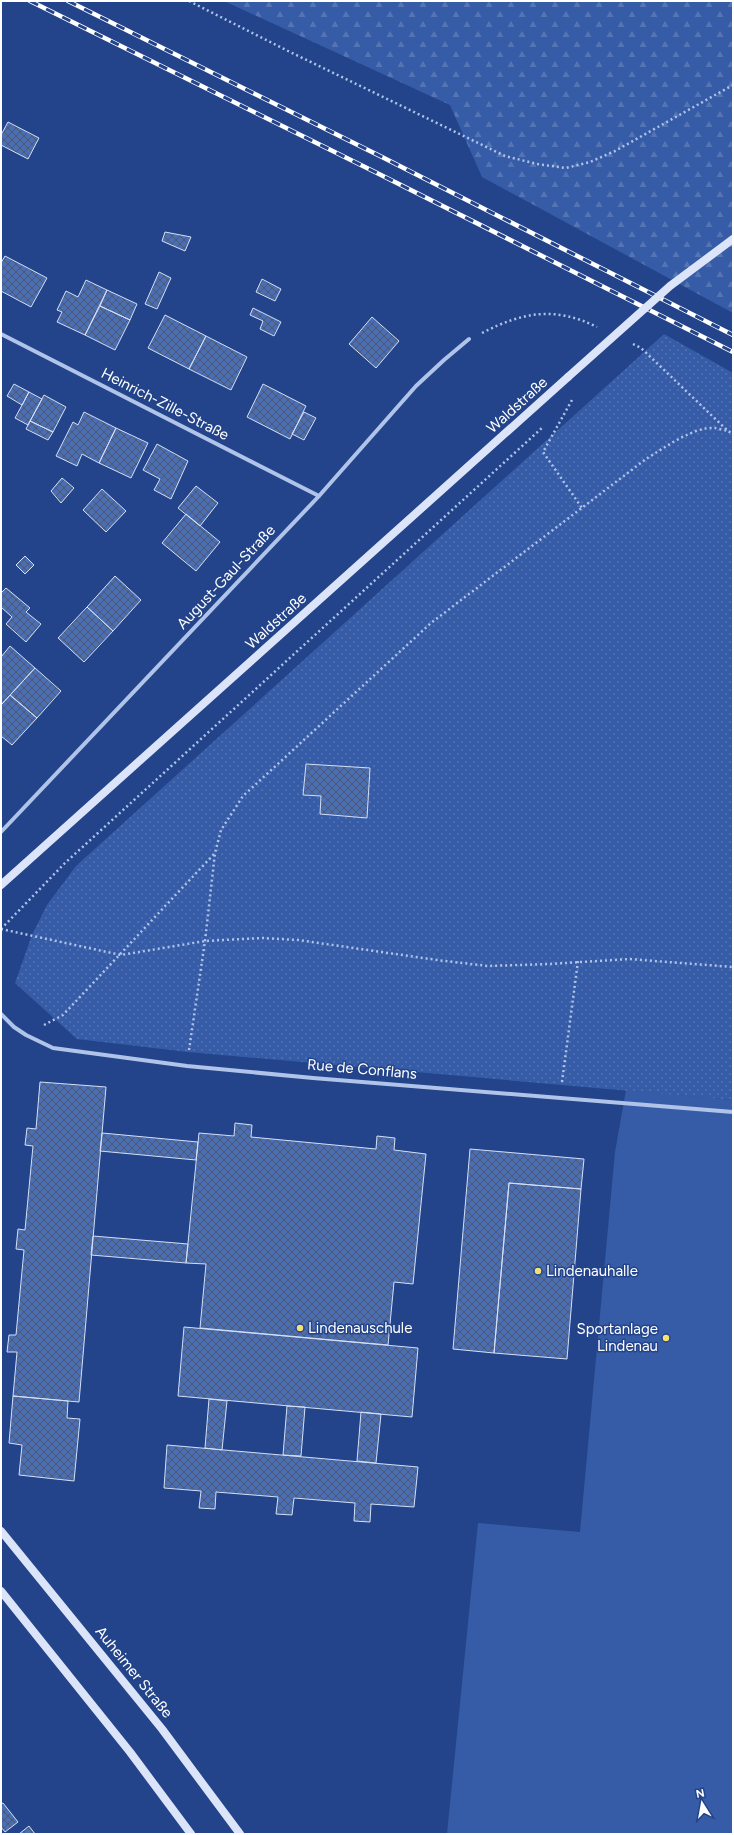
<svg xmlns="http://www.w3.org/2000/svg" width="734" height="1835" font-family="Figtree,sans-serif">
<defs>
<pattern id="forest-firs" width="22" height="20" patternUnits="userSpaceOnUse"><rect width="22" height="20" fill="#375ca7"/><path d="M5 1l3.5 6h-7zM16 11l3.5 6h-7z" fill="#5574b4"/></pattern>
<pattern id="park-dots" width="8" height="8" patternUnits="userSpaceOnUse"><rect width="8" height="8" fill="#375ca7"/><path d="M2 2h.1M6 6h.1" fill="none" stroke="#5574b4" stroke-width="1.8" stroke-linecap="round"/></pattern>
<pattern id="building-cross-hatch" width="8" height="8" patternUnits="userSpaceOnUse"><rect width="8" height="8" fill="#4b6db2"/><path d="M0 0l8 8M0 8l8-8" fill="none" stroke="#4c5975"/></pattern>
</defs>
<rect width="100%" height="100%" fill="#23448a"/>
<path fill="#375ca7" d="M626,1090L733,1100V1834H447L478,1523L580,1532L615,1152Z"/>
<path fill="url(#forest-firs)" d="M224,1H733V313L482,177L450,105Z"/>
<path fill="url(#park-dots)" d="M664,334L733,373V1100L188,1052L77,1039L15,983L32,935L47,905L76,866Z"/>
<path fill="url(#building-cross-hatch)" stroke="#d4e0f8" d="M8,122L39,138L28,159L1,145V135Z
M165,232L191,237L185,251L162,241Z
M5,256L47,278L31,307L1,291V263Z
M159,272L171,278L157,309L145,304Z
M262,279L281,289L275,301L256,292Z
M86,280L107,290L85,335L57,322L62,312L57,310L66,291L78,297Z
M107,290L137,304L130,320L100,306Z
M100,306L130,320L115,350L85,335Z
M253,308L281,322L274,336L260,329L263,321L250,315Z
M165,315L206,336L189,369L148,348Z
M372,317L399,341L376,368L349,344Z
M206,336L247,357L231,390L189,369Z
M14,384L29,392L22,405L7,396Z
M263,384L306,406L290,439L247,417Z
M29,392L42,399L28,425L15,418Z
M44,395L66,407L53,432L30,421Z
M84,412L116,428L99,463L82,454L77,466L56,456L73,422L78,425Z
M304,412L316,418L304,440L292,434Z
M30,421L53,432L48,440L26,429Z
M116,428L148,443L131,478L99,463Z
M157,444L188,461L171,499L154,490L160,479L143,470Z
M62,478L74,488L61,503L51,491Z
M196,486L218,503L200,526L178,508Z
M102,489L126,511L106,532L83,510Z
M186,514L220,542L196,571L162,543Z
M25,556L34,565L25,574L16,565Z
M115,576L141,600L113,631L87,607Z
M6,588L30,608L26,612L41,624L26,642L6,624L12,617L1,607V593Z
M87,607L113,631L84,662L58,638Z
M10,646L35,668L1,705V657Z
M35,668L61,691L37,718L10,695Z
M10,695L37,718L12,745L1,736V705Z
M306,764L370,768L367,818L320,814L321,796L303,795Z
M40,1082L106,1087L79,1402L13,1396L17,1352H7L9,1335H16L24,1250L16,1249L18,1229L25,1230L33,1146L25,1145L27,1128L36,1129Z
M235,1123L252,1125L251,1137L376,1149L377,1136L395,1138L394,1150L426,1154L413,1284L394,1282L388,1345L200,1328L206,1264L186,1263L199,1133L234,1136Z
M102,1133L198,1142L196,1160L100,1151Z
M470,1149L584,1159L581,1189L509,1183L494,1353L453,1349Z
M509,1183L581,1189L567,1359L494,1353Z
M93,1236L188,1244L186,1263L91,1255Z
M184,1327L418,1348L412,1417L178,1396Z
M13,1396L68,1401L67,1418L80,1419L74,1481L19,1475L22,1445L9,1443Z
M209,1399L227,1401L222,1450L205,1448Z
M287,1406L305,1407L301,1456L283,1455Z
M361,1412L381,1414L376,1463L357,1461Z
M167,1445L418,1467L414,1507L371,1504L370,1522L354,1521L355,1503L294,1498L292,1515L276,1514L278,1497L216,1492L215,1509L199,1508L201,1491L164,1488Z
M3,1803L18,1822L5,1832L1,1827V1804Z
M29,1826L35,1834H19Z"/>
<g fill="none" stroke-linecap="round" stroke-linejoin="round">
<path stroke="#b0c4ea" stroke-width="2.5" stroke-dasharray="2 3" stroke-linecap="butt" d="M189,1L288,51L505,156L537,164L566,168L590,162L615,151L733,85
M482,333C523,312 555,306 597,327
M633,344L641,348L728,431L733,434
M572,400L543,452L582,508
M1,929L65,863L543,427
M1,929L121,955L205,941L262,938L298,940L437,960L488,966L550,964L629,959L733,967
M44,1025L63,1015L215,853L221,830L243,796L431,623L646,459C664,448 694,426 715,428C719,429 724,430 728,431
M189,1050L205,941L215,853
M562,1082L578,961"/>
<path stroke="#b0c4ea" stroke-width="4" d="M1,334L319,496
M1,832L319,496L416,386L444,360L469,339
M1,1014L14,1027L26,1035L53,1048L187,1066L313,1078L733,1112"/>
<path stroke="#dbe4f8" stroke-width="8" d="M1,885L568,377
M1,1531L162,1729L240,1834
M1,1591L130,1752L191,1834"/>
<defs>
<path id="rail" d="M30,1L375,172L733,352
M68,1L382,157L733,335"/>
</defs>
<use href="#rail" stroke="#fff" stroke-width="4.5"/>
<use href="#rail" stroke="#23448a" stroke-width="3" stroke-dasharray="9" stroke-linecap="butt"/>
<path stroke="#dbe4f8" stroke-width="8" d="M568,377L670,286L733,239"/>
</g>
<g fill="#f6df73" stroke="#23448a" stroke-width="1.5">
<circle cx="538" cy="1271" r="4"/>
<circle cx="300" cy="1328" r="4"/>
<circle cx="666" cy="1338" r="4"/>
</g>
<g text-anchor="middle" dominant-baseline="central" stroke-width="3" stroke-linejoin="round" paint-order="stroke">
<g font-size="15" fill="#fff" stroke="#23448a">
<text transform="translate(165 404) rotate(27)">Heinrich-Zille-Straße</text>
<text transform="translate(517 405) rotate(-42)">Waldstraße</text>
<text transform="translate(226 577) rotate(-47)">August-Gaul-Straße</text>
<text transform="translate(276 621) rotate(-42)">Waldstraße</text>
<text transform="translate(362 1069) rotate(5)">Rue de Conflans</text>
<text transform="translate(134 1672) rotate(51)">Auheimer Straße</text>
</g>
<g font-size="15" fill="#fff" stroke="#23448a" text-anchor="start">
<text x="546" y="1271">Lindenauhalle</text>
<text x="308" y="1328">Lindenauschule</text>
<text x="658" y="1329" text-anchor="end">Sportanlage<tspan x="658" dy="17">Lindenau</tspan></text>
</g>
</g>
<rect width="734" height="1835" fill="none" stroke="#ffffff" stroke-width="4"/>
<g transform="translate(702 1803) rotate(349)" stroke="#23448a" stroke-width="3" paint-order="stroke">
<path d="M0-3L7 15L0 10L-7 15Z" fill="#ffffff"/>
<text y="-6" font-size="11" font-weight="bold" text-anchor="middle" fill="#ffffff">N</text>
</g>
</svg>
